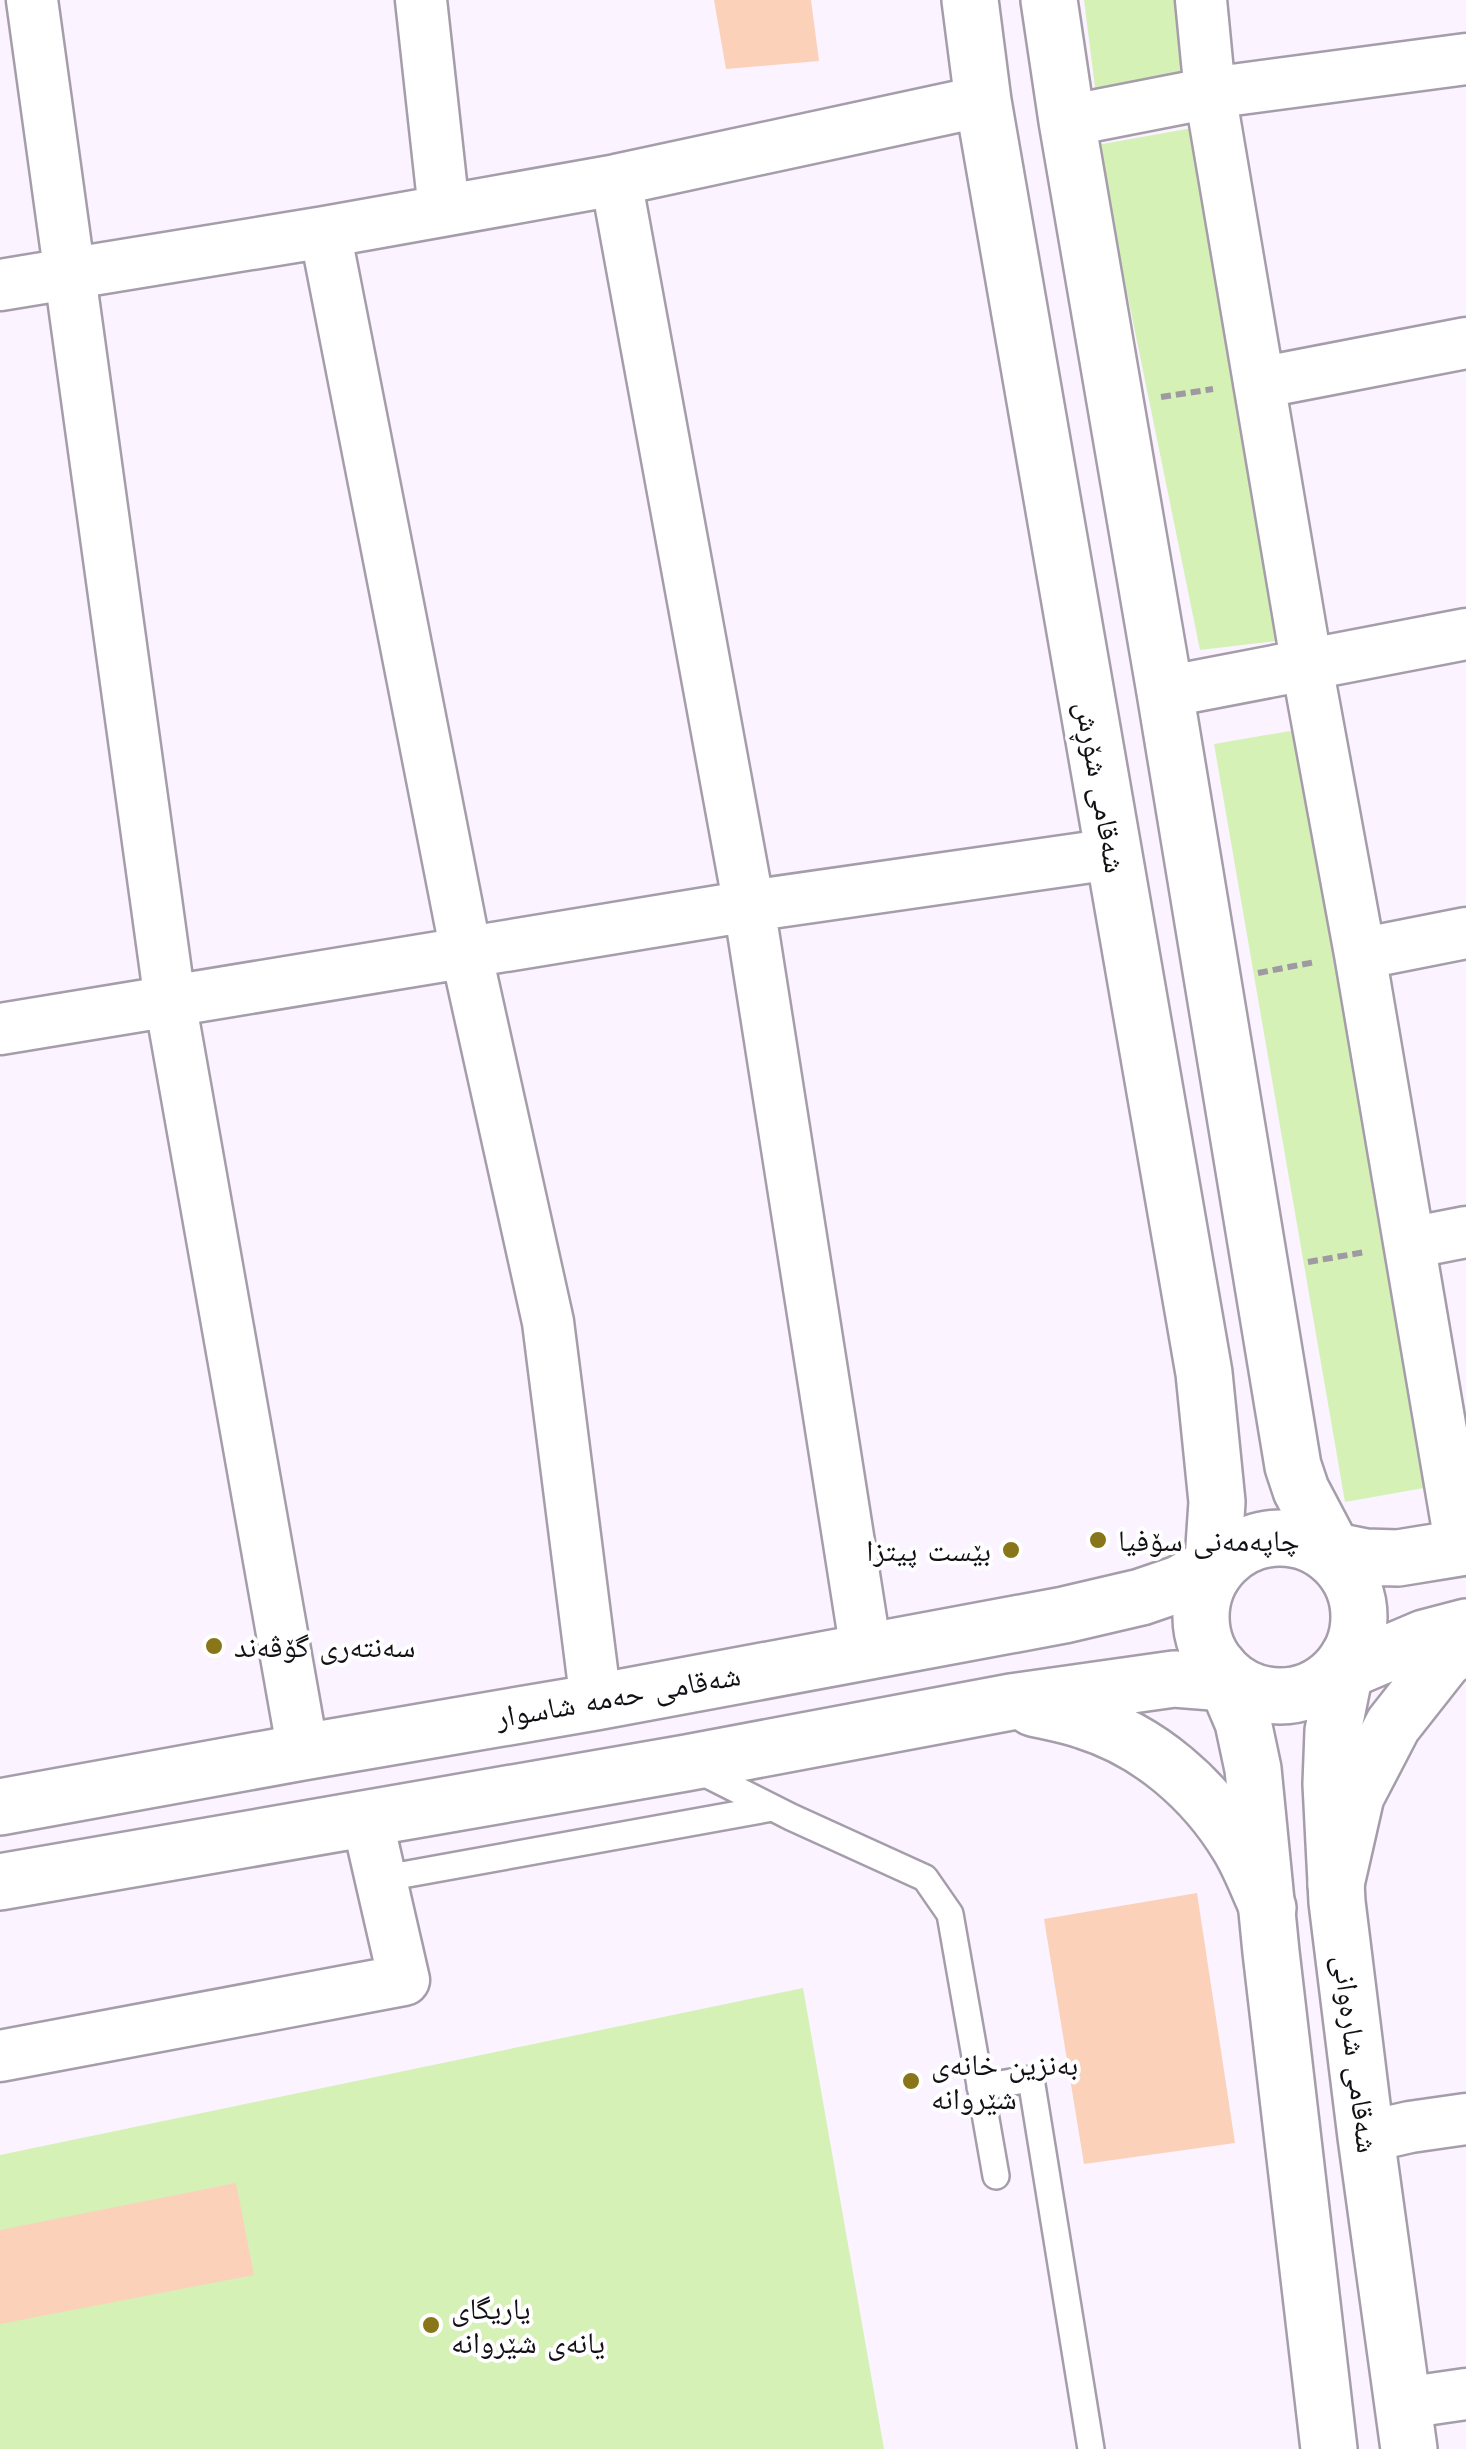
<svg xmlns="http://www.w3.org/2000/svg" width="1466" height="2449" font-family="'Work Sans','Noto Naskh Arabic',sans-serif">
<rect width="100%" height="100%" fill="#fbf3ff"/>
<path fill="#d5f1b6" d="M1084,0H1174L1185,78L1096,95Z
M1192,128L1285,640L1200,650L1097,145Z
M1302,729L1435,1486L1345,1502L1214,744Z
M803,1988L884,2449H0V2155Z"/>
<path fill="#fbd2b9" d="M714,0H811L819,61L726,69Z
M1197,1893L1235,2143L1084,2164L1044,1919Z
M236,2183L254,2275L0,2324V2230Z"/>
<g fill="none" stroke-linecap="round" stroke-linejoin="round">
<defs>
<path id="service" d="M694,1768L791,1817L925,1878L950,1914L996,2176
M380,1879L772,1808
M980,2087L1031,2079L1091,2449"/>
<path id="minor" d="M32,0L170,1001L303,1752
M421,0L444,210
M1201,0L1210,93L1307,666L1360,954L1461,1548
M1067,121L1210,93L1466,59
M616,180L749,906L866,1651
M325,232L466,952L548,1322L596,1702
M0,285L325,232L616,180L983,101
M1259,383L1466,343
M1165,692L1466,634
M1360,954L1466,933
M0,1029L749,906L1112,854
M1410,1243L1466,1232
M0,2056L404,1980L373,1845L369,1818
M1366,2137L1410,2127L1466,2119
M1404,2403L1466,2394"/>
<path id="secondary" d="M970,0L983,101L1204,1373L1217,1502L1212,1576
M1049,0L1067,121L1165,692L1293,1466L1301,1490L1340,1564
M1348,1657L1333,1731L1331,1784L1337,1902L1366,2137L1409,2449
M1220,1668L1243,1722L1253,1769L1271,1952L1329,2449"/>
<path id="primary" d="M1201 1617a79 79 0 1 1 158 0a79 79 0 1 1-158 0Z
M1321,1548L1365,1557L1398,1558L1466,1547
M1332,1677L1424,1638L1466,1627
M1033,1708C1050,1712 1068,1715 1085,1721C1149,1741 1204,1789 1238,1845C1250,1864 1258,1887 1268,1908
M0,1807L303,1752L596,1702L1064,1615L1141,1597L1179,1584L1228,1557
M0,1882L686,1763L1011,1702L1174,1679L1238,1684
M1336,1884L1356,1796L1393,1725L1445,1659L1466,1646"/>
</defs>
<use href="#service" stroke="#a59daa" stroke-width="30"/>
<use href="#minor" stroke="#a59daa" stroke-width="55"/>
<use href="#secondary" stroke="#a59daa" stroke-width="60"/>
<use href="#primary" stroke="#a59daa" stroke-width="60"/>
<path stroke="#9f99a2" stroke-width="6" stroke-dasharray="10 5" stroke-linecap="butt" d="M1161,397L1213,389
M1258,973L1315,962
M1308,1262L1365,1252"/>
<use href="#service" stroke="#fff" stroke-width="25"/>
<use href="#minor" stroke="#fff" stroke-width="50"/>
<use href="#secondary" stroke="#fff" stroke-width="55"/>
<use href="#primary" stroke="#fff" stroke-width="55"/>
</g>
<g fill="#89761a" stroke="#fff" stroke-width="4">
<circle cx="1098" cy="1540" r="10"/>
<circle cx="1011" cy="1550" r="10"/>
<circle cx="214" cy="1646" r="10"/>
<circle cx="911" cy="2081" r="10"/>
<circle cx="431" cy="2325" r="10"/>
</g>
<g text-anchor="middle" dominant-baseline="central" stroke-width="8" stroke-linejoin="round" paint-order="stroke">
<g font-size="30" fill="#131015" stroke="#fff">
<text transform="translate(1101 787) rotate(80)">شەقامی شۆڕش</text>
<text transform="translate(618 1696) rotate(-10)">شەقامی حەمە شاسوار</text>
<text transform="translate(1356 2054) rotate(83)">شەقامی شارەوانی</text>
</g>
<g font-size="30" fill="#131015" stroke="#fff" text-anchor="start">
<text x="1118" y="1540">چاپەمەنی سۆفیا</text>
<text x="991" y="1550" text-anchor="end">بێست پیتزا</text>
<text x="234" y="1646">سەنتەری گۆڤەند</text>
<text x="931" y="2064">بەنزین خانەی<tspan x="931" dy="34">شێروانە</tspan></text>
<text x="451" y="2308">یاریگای<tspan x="451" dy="34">یانەی شێروانە</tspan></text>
</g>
</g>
</svg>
